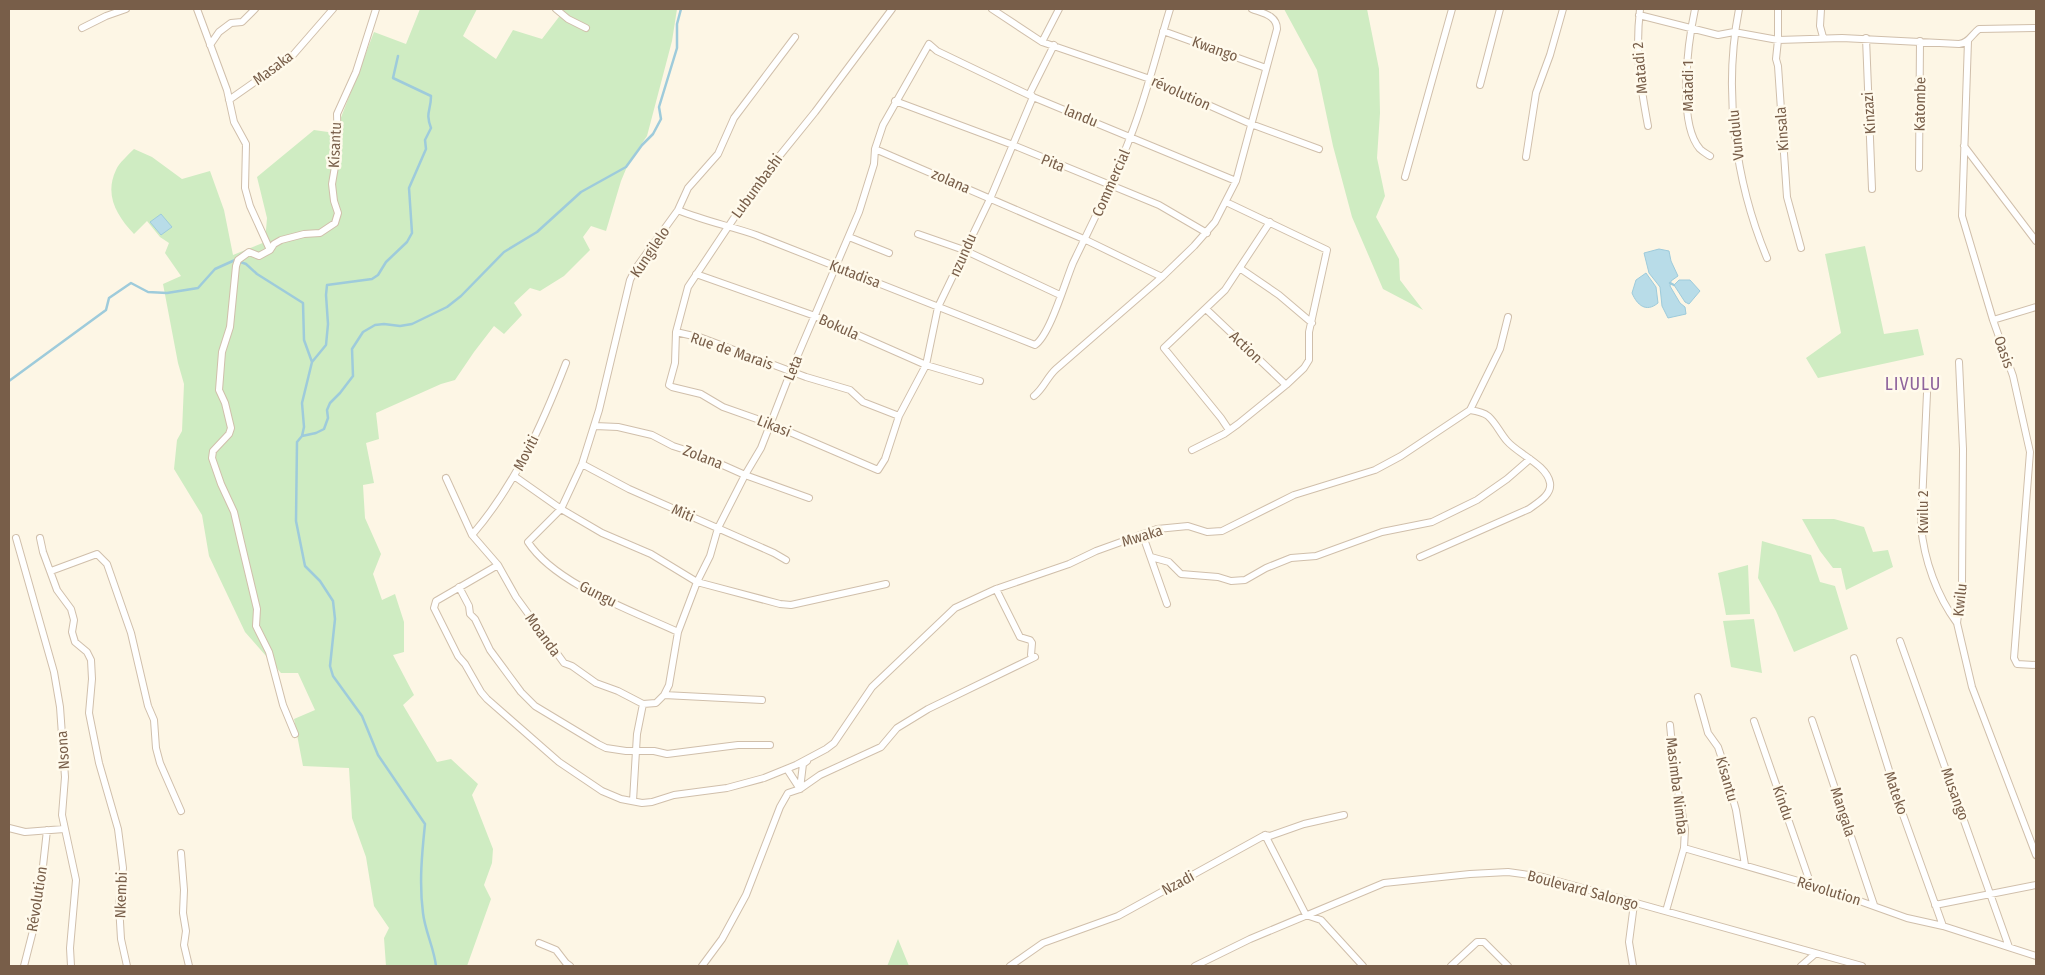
<svg xmlns="http://www.w3.org/2000/svg" width="2045" height="975" font-family="'Fira Sans Condensed',sans-serif">
<rect width="100%" height="100%" fill="#fdf6e5"/>
<path fill="#cfecc2" d="M420,9H477L463,36L496,59L513,30L542,39L565,9H677L672,41L647,136L629,162L621,181L606,231L591,226L583,237L590,250L564,276L540,291L530,288L514,303L522,315L504,334L494,326L474,352L455,380L441,384L376,413L379,439L366,443L374,483L363,485L365,518L381,554L373,574L382,600L395,594L404,622V652L393,655L414,695L403,705L437,762L451,759L478,784L472,795L493,849L492,863L484,885L491,899L467,966H386L384,938L389,928L374,906L366,857L352,818L349,768L303,766L294,719L315,710L298,673H281L245,632L209,556L202,515L174,469L177,440L182,431L184,384L178,363L163,284L181,276L165,253L169,243L160,237L147,221L134,234C117,216 104,195 116,170C119,163 128,155 134,149L152,157L182,179L210,171L224,210L233,255L265,242L267,218L257,177L314,130L335,133L374,32L406,44Z
M1284,9H1367L1379,69L1380,113L1377,158L1385,196L1376,217L1399,259L1400,280L1423,310L1383,289L1352,217L1333,146L1317,70Z
M1865,246L1884,334L1918,329L1924,355L1818,378L1806,358L1841,333L1825,254Z
M1834,519L1864,527L1873,552L1888,550L1893,567L1846,590L1841,568H1833L1820,551L1802,519Z
M1762,541L1811,555L1820,582L1835,586L1848,629L1794,652L1776,611L1758,578Z
M1748,565L1750,614L1726,615L1718,573Z
M1754,619L1762,673L1731,667L1723,621Z
M898,939L909,966H887L888,964Z"/>
<path fill="#b8dce8" stroke="#9ecbdb" d="M161,214L172,227L161,235L150,222Z
M1659,249L1669,251L1671,261L1678,276L1671,281L1670,286L1680,303L1685,307L1686,314L1668,318L1662,306L1660,287L1649,273L1644,253Z
M1646,273L1656,287L1658,303C1646,313 1637,305 1632,293L1636,280Z
M1679,280H1690L1700,291L1689,304L1685,302L1674,285Z"/>
<g fill="none" stroke-linecap="round" stroke-linejoin="round">
<path stroke="#9ecbdb" stroke-width="2.5" d="M1670,283L1674,285
M9,381L106,310L109,298L131,283L148,292L167,293L198,288L215,269L235,260L246,264L257,274L303,303L304,340L312,362
M302,436L304,427L302,403L312,362L326,345L328,324L326,295L327,285L372,279L378,275L386,262L407,242L412,233L409,188L426,149L425,140L431,128C425,112 431,111 431,96L393,78L398,56
M436,966C434,948 425,931 423,913C419,883 422,853 425,824L378,755L362,716L333,676L330,666L335,619L333,601L320,581L305,566L296,521L297,442L302,436L316,433L324,429L328,418L327,410L330,403L340,393L353,376L352,349L363,332L375,325L384,324L400,326L412,324L447,307L461,296L504,252L537,232L581,192L626,167L642,145L653,134L661,119L659,107L677,48V24L681,9"/>
<defs>
<path id="minor" d="M197,9L227,90L234,122L246,144L245,188L250,206L270,250
M556,9L568,19L586,28
M892,9L815,112L756,185L688,287L676,332L675,363L669,385L672,387L701,394L723,407L771,424L878,470L885,459L899,416L926,365L938,307L990,199L1033,97L1030,93L1054,45
M992,9L1042,42L1150,79L1251,124L1319,149
M1640,9C1635,53 1640,83 1648,126
M1695,9C1688,42 1677,123 1700,149C1703,152 1707,154 1710,156
M1739,9C1723,91 1735,181 1767,258
M1778,9V40L1776,59L1778,66L1787,197L1801,248
M1821,9L1820,26L1823,37
M1639,15L1718,35L1734,32L1778,40L1842,38L1959,44C1969,43 1972,34 1979,29L2036,28
M82,28L106,16L126,9
M1163,31L1266,68
M1866,38L1872,189
M1968,41L1962,216L1993,320L2013,376L2030,452L2014,658L2017,664L2036,665
M1042,42L1059,9
M210,45L219,32L231,23L242,22L255,9
M1480,85L1500,9
M229,100L293,55L333,9
M895,101L1013,145L1159,205L1207,233
M1964,146L2036,241
M875,149L1086,240L1162,277
M1526,157L1536,93L1550,55L1563,9
M1919,168L1920,41
M1405,177L1452,9
M678,210C704,221 730,226 756,235L1035,345C1050,335 1065,282 1073,263C1093,221 1115,179 1131,135C1147,94 1157,51 1170,9
M918,234L964,250L1060,295
M849,237L889,253
M1241,269L1279,295L1312,323
M696,274L815,316L926,365L980,381
M1206,309L1286,385
M1993,320L2036,307
M676,332L702,338L806,377L850,390L863,402L899,416
M1959,362L1963,449L1962,584L1957,623L1972,687L2036,855
M1927,393L1921,526C1924,560 1937,596 1957,623
M1034,396C1044,388 1047,377 1056,369L1162,277L1194,246L1215,222L1236,181L1277,29C1277,15 1262,13 1252,9
M595,426L618,427L652,435L673,446L698,454L745,475L809,498
M1229,430L1221,418L1164,348L1225,290L1270,222
M1192,450L1224,434L1238,424L1286,385L1304,368L1309,360V332L1327,250L1226,202
M582,464L629,489L774,553L786,560
M514,476L561,509L602,533L651,554L697,582L780,604L791,605L886,584
M446,478L472,535L498,565L516,597L564,663L572,666L596,683L618,691L643,704L656,703L664,695L762,700
M472,535C515,485 542,425 566,363
M1143,536L1167,604
M16,538L54,672L60,707L65,777L62,815L76,880L70,948L71,966
M40,538L43,552L57,590L71,609L74,620L72,632L75,642L87,652L91,660L92,679L89,713L99,763L118,829L123,868L119,905L121,939L127,966
M1151,557L1169,562L1181,574L1218,577L1231,581L1245,580L1266,568L1291,558L1316,556L1382,532L1432,522L1477,500L1507,479L1530,459
M1420,557L1529,509C1537,503 1552,495 1550,483C1547,465 1518,454 1507,441C1500,433 1496,423 1488,416C1483,412 1477,411 1470,410
M498,565L436,601L434,608L458,656L465,664L481,692L487,699L559,762L602,791L621,799L642,803L652,802L674,795L727,788L764,778L796,765L826,749L834,743L872,687L955,608L996,589L1069,564L1096,551L1157,529L1188,526L1207,532L1222,531L1294,495L1375,470L1401,456L1470,410L1500,349L1508,317
M51,571L97,554L107,564L131,633L148,706L154,720L156,748L160,763L181,811
M459,587L469,606L470,614L475,619L490,650L521,692L535,706L598,744L606,748L626,751H654L667,754L738,745H770
M678,632C633,611 555,584 528,542L561,509L582,464L599,410L630,280L636,268L678,210L688,188L718,154L734,118L795,37
M1900,641L2009,947
M1854,658L1902,812L1943,926
M664,695L669,685L678,632L697,582L710,556L718,528L745,475L761,448L791,371L859,212L874,164L875,149L883,125L929,44L937,51L1033,97L1236,181
M1698,697L1708,733L1718,747L1721,756L1736,810L1745,865
M1812,720L1874,905
M1754,721L1811,885
M1670,725L1675,775L1685,829L1684,848
M295,734L283,705L269,652L256,626L257,609L241,542L234,512L221,484L212,458L213,451L229,434L231,428L225,403L219,390L222,352L230,327L236,266L238,260L249,252L259,256L270,250L274,244L281,240L304,234L320,233L335,223L338,213L334,201L332,184L338,149L337,114L356,72L376,9
M787,769L800,789
M800,789L803,764L807,761
M633,801L637,734L643,704
M9,828L25,832L64,829
M1265,835L1270,836L1304,824L1344,815
M181,853L184,890L183,913L186,931L184,945L189,966
M1935,905L2036,885
M1666,911L1684,848L1826,889L1907,918L1943,926L2036,956
M539,943L556,950L566,963L570,966
M24,966L38,911L47,830
M702,966L722,939L746,895L780,807L788,793L800,789L820,775L881,747L897,728L928,709L1035,657L1031,655L1032,643L1030,640L1020,637L996,589
M1010,966L1043,943L1118,916L1265,835L1306,915L1321,920L1363,966
M1195,966L1250,939L1384,883L1470,874L1508,872L1543,877L1862,966
M1451,966L1477,942H1484L1508,966
M1633,966L1629,942L1634,904
M1801,966L1815,954"/>
</defs>
<use href="#minor" stroke="#d0bfab" stroke-width="8"/>
<use href="#minor" stroke="#fff" stroke-width="6"/>
</g>
<g text-anchor="middle" dominant-baseline="central" stroke-width="5" stroke-linejoin="round" paint-order="stroke">
<g font-size="15" fill="#785e49" stroke="#fffaec">
<text transform="translate(1215 49) rotate(20)">Kwango</text>
<text transform="translate(273 68) rotate(-37)">Masaka</text>
<text transform="translate(1640 68) rotate(-95)">Matadi 2</text>
<text transform="translate(1688 86) rotate(-90)">Matadi 1</text>
<text transform="translate(1181 93) rotate(24)">révolution</text>
<text transform="translate(1920 104) rotate(-89)">Katombe</text>
<text transform="translate(1869 113) rotate(-94)">Kinzazi</text>
<text transform="translate(1081 116) rotate(22)">landu</text>
<text transform="translate(1782 129) rotate(-94)">Kinsala</text>
<text transform="translate(1736 135) rotate(-96)">Vundulu</text>
<text transform="translate(335 145) rotate(-87)">Kisantu</text>
<text transform="translate(1053 163) rotate(22)">Pita</text>
<text transform="translate(951 181) rotate(24)">zolana</text>
<text transform="translate(1111 183) rotate(-66)">Commercial</text>
<text transform="translate(757 186) rotate(-54)">Lubumbashi</text>
<text transform="translate(650 252) rotate(-56)">Kungilelo</text>
<text transform="translate(963 255) rotate(-66)">nzundu</text>
<text transform="translate(855 274) rotate(21)">Kutadisa</text>
<text transform="translate(839 327) rotate(24)">Bokula</text>
<text transform="translate(1246 347) rotate(44)">Action</text>
<text transform="translate(732 351) rotate(19)">Rue de Marais</text>
<text transform="translate(2004 352) rotate(70)">Oasis</text>
<text transform="translate(793 368) rotate(-68)">Leta</text>
<text transform="translate(774 426) rotate(22)">Likasi</text>
<text transform="translate(526 453) rotate(-63)">Moviti</text>
<text transform="translate(703 457) rotate(21)">Zolana</text>
<text transform="translate(1923 512) rotate(-90)">Kwilu 2</text>
<text transform="translate(683 513) rotate(23)">Miti</text>
<text transform="translate(1142 536) rotate(-17)">Mwaka</text>
<text transform="translate(598 594) rotate(27)">Gungu</text>
<text transform="translate(1960 600) rotate(-84)">Kwilu</text>
<text transform="translate(543 635) rotate(54)">Moanda</text>
<text transform="translate(63 750) rotate(-94)">Nsona</text>
<text transform="translate(1727 779) rotate(74)">Kisantu</text>
<text transform="translate(1677 786) rotate(83)">Masimba Nimba</text>
<text transform="translate(1896 793) rotate(71)">Mateko</text>
<text transform="translate(1955 794) rotate(70)">Musango</text>
<text transform="translate(1783 803) rotate(71)">Kindu</text>
<text transform="translate(1843 812) rotate(72)">Mangala</text>
<text transform="translate(1178 883) rotate(-28)">Nzadi</text>
<text transform="translate(1583 890) rotate(15)">Boulevard Salongo</text>
<text transform="translate(1829 891) rotate(17)">Révolution</text>
<text transform="translate(121 895) rotate(-88)">Nkembi</text>
<text transform="translate(37 899) rotate(-81)">Révolution</text>
</g>
<g font-size="18" letter-spacing="1" fill="#8f649c" stroke="#fffaec">
<text x="1913" y="384">LIVULU</text>
</g>
</g>
<rect width="2045" height="975" fill="none" stroke="#785e49" stroke-width="20"/>
</svg>
